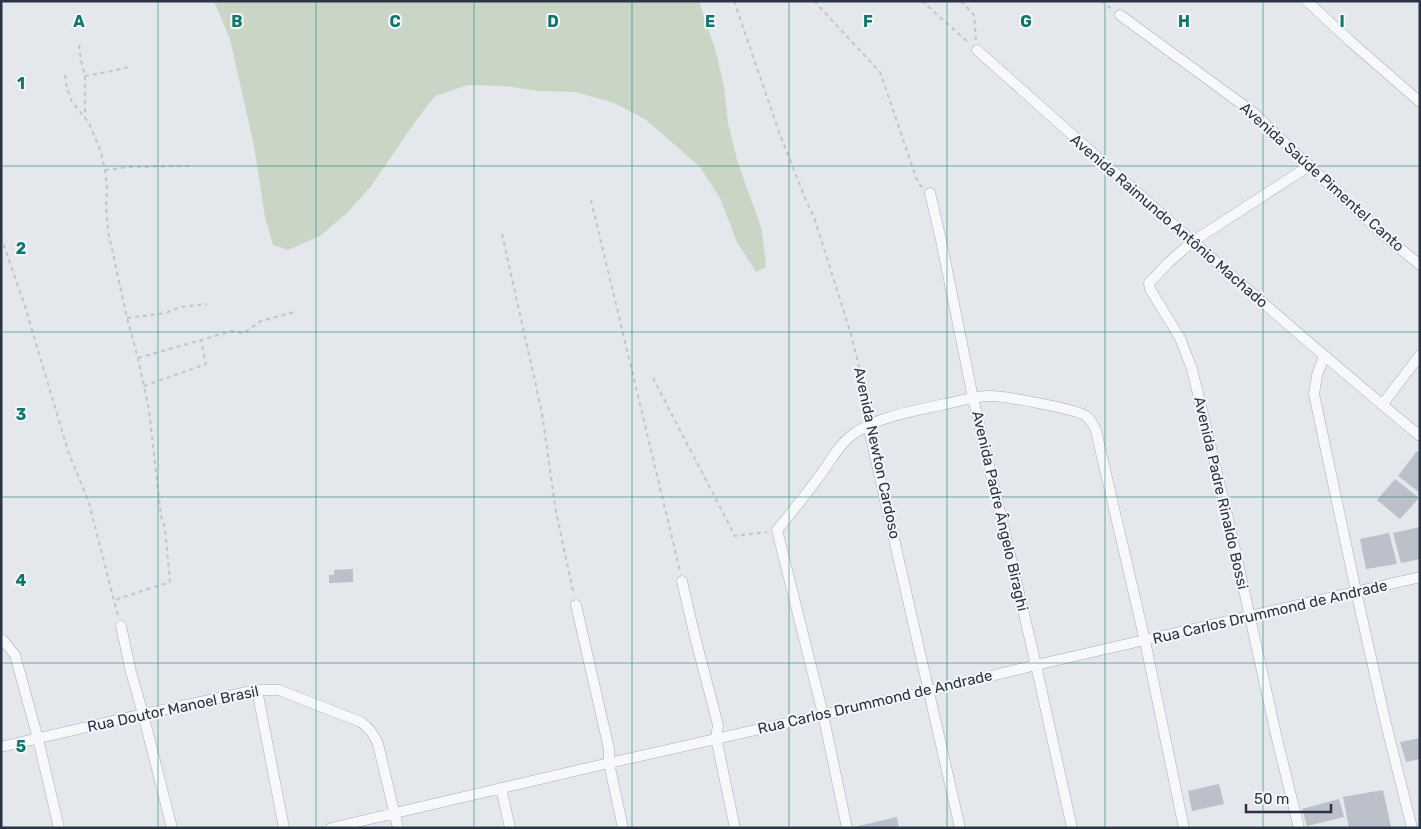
<svg xmlns="http://www.w3.org/2000/svg" width="1421" height="829" font-family="Rubik,sans-serif">
<rect width="100%" height="100%" fill="#e4e7ec"/>
<path fill="#c9d6c5" d="M213,1H699L716,52L724,87L728,123L737,160L762,230L766,267L756,272L737,242L720,198L700,167L645,119L614,103L576,92L539,91L504,86L468,85L435,96L413,125L371,186L347,213L320,236L288,250L273,245L265,217L254,146L230,39L216,6Z"/>
<path fill="#bbc0ca" d="M1417,451L1420,453V493L1398,476Z
M1395,479L1419,498L1400,519L1377,500Z
M1420,527V559L1401,563L1393,533Z
M1389,533L1397,564L1366,569L1360,539Z
M353,569V582L329,583V575H334V570Z
M1420,738V759L1406,762L1400,742Z
M1219,784L1224,804L1192,811L1188,791Z
M1383,790L1391,827L1349,828L1343,797Z
M1339,799L1344,817L1307,826L1302,809Z
M897,817L899,828H854V827Z"/>
<g fill="none" stroke-linecap="round" stroke-linejoin="round">
<defs>
<path id="street" d="M1307,1L1350,41L1420,102
M1120,15L1254,113L1309,166L1386,237L1420,265
M977,50C1123,180 1269,311 1420,436
M930,193L941,240L973,398L1036,665L1072,828
M1324,357L1317,375L1314,394L1356,591L1386,724L1412,828
M1382,405L1420,355
M868,425L960,828
M682,581L694,633L718,725L716,738L735,828
M576,605L609,749V763L623,828
M121,626L131,672L143,714L172,828
M3,640L15,655L38,739L59,828
M257,690L284,828
M1,747L143,714L257,690H279L361,722C369,728 374,734 378,744L398,828
M501,788L510,828
M331,828L609,763L929,691L1036,665L1420,577
M847,828L823,714L777,530C792,512 807,493 821,474C831,461 839,444 852,435C878,416 914,411 945,404C960,401 975,396 990,396C1004,396 1077,409 1086,416C1091,420 1094,426 1096,431L1145,641L1184,828
M1299,828L1277,739L1230,527L1192,369L1180,338L1150,289L1149,283L1168,263L1192,242L1309,166"/>
</defs>
<use href="#street" stroke="#a9aeb7" stroke-width="11"/>
<path stroke="#c2c5cb" stroke-width="2" stroke-dasharray="4 4" stroke-linecap="butt" d="M734,1L779,132L807,203L814,217L850,331L871,413
M814,1L880,72L918,183L922,187
M922,1L969,43
M961,1L974,15L976,40
M1101,1L1112,9
M79,45L81,61L85,76V119
M65,75L67,88L72,102L89,123L101,152L105,170L107,187L106,206L108,231L127,318L138,358L149,410L161,516L165,528L170,582L114,600
M85,76L112,71L129,67
M105,170L130,167L189,166
M591,200L680,571
M502,234L542,413L556,512L574,595
M1,237L24,303L68,451L89,503L118,616
M127,318L166,313L180,307L207,304
M138,358L232,331L244,333L261,321L294,312
M653,378L735,536L767,532
M144,386L206,364L201,341"/>
<use href="#street" stroke="#f7f8fa" stroke-width="10"/>
</g>
<path fill="none" stroke="#0f766e" stroke-width="1" stroke-opacity="0.55" d="M158,1V828M316,1V828M474,1V828M632,1V828M789,1V828M947,1V828M1105,1V828M1263,1V828M1,166H1420M1,332H1420M1,497H1420M1,663H1420"/>
<g text-anchor="middle" dominant-baseline="central" stroke-width="4" stroke-linejoin="round" paint-order="stroke">
<g font-size="15" fill="#2b3445" stroke="#f4f6f9">
<text transform="translate(1322 177) rotate(42)">Avenida Saúde Pimentel Canto</text>
<text transform="translate(1169 221) rotate(41)">Avenida Raimundo Antônio Machado</text>
<text transform="translate(877 453) rotate(78)">Avenida Newton Cardoso</text>
<text transform="translate(1221 493) rotate(77)">Avenida Padre Rinaldo Bossi</text>
<text transform="translate(1000 511) rotate(77)">Avenida Padre Ângelo Biraghi</text>
<text transform="translate(1270 612) rotate(-13)">Rua Carlos Drummond de Andrade</text>
<text transform="translate(875 702) rotate(-13)">Rua Carlos Drummond de Andrade</text>
<text transform="translate(173 709) rotate(-12)">Rua Doutor Manoel Brasil</text>
</g>
</g>
<g font-size="16" text-anchor="middle" font-weight="bold" fill="#0f766e" stroke="#f4f6f9" stroke-width="4" stroke-linejoin="round" paint-order="stroke">
<text x="79" y="27">A</text>
<text x="237" y="27">B</text>
<text x="395" y="27">C</text>
<text x="553" y="27">D</text>
<text x="710" y="27">E</text>
<text x="868" y="27">F</text>
<text x="1026" y="27">G</text>
<text x="1184" y="27">H</text>
<text x="1342" y="27">I</text>
<text x="21" y="89">1</text>
<text x="21" y="254">2</text>
<text x="21" y="420">3</text>
<text x="21" y="586">4</text>
<text x="21" y="752">5</text>
</g>
<rect width="1421" height="829" fill="none" stroke="#2b3445" stroke-width="5"/>
<path d="M1246 804v8h85v-8" fill="none" stroke="#2b3445" stroke-width="2.5"/>
<text x="1254" y="804" font-size="15" fill="#2b3445" stroke="#f4f6f9" stroke-width="4" paint-order="stroke">50 m</text>
</svg>
